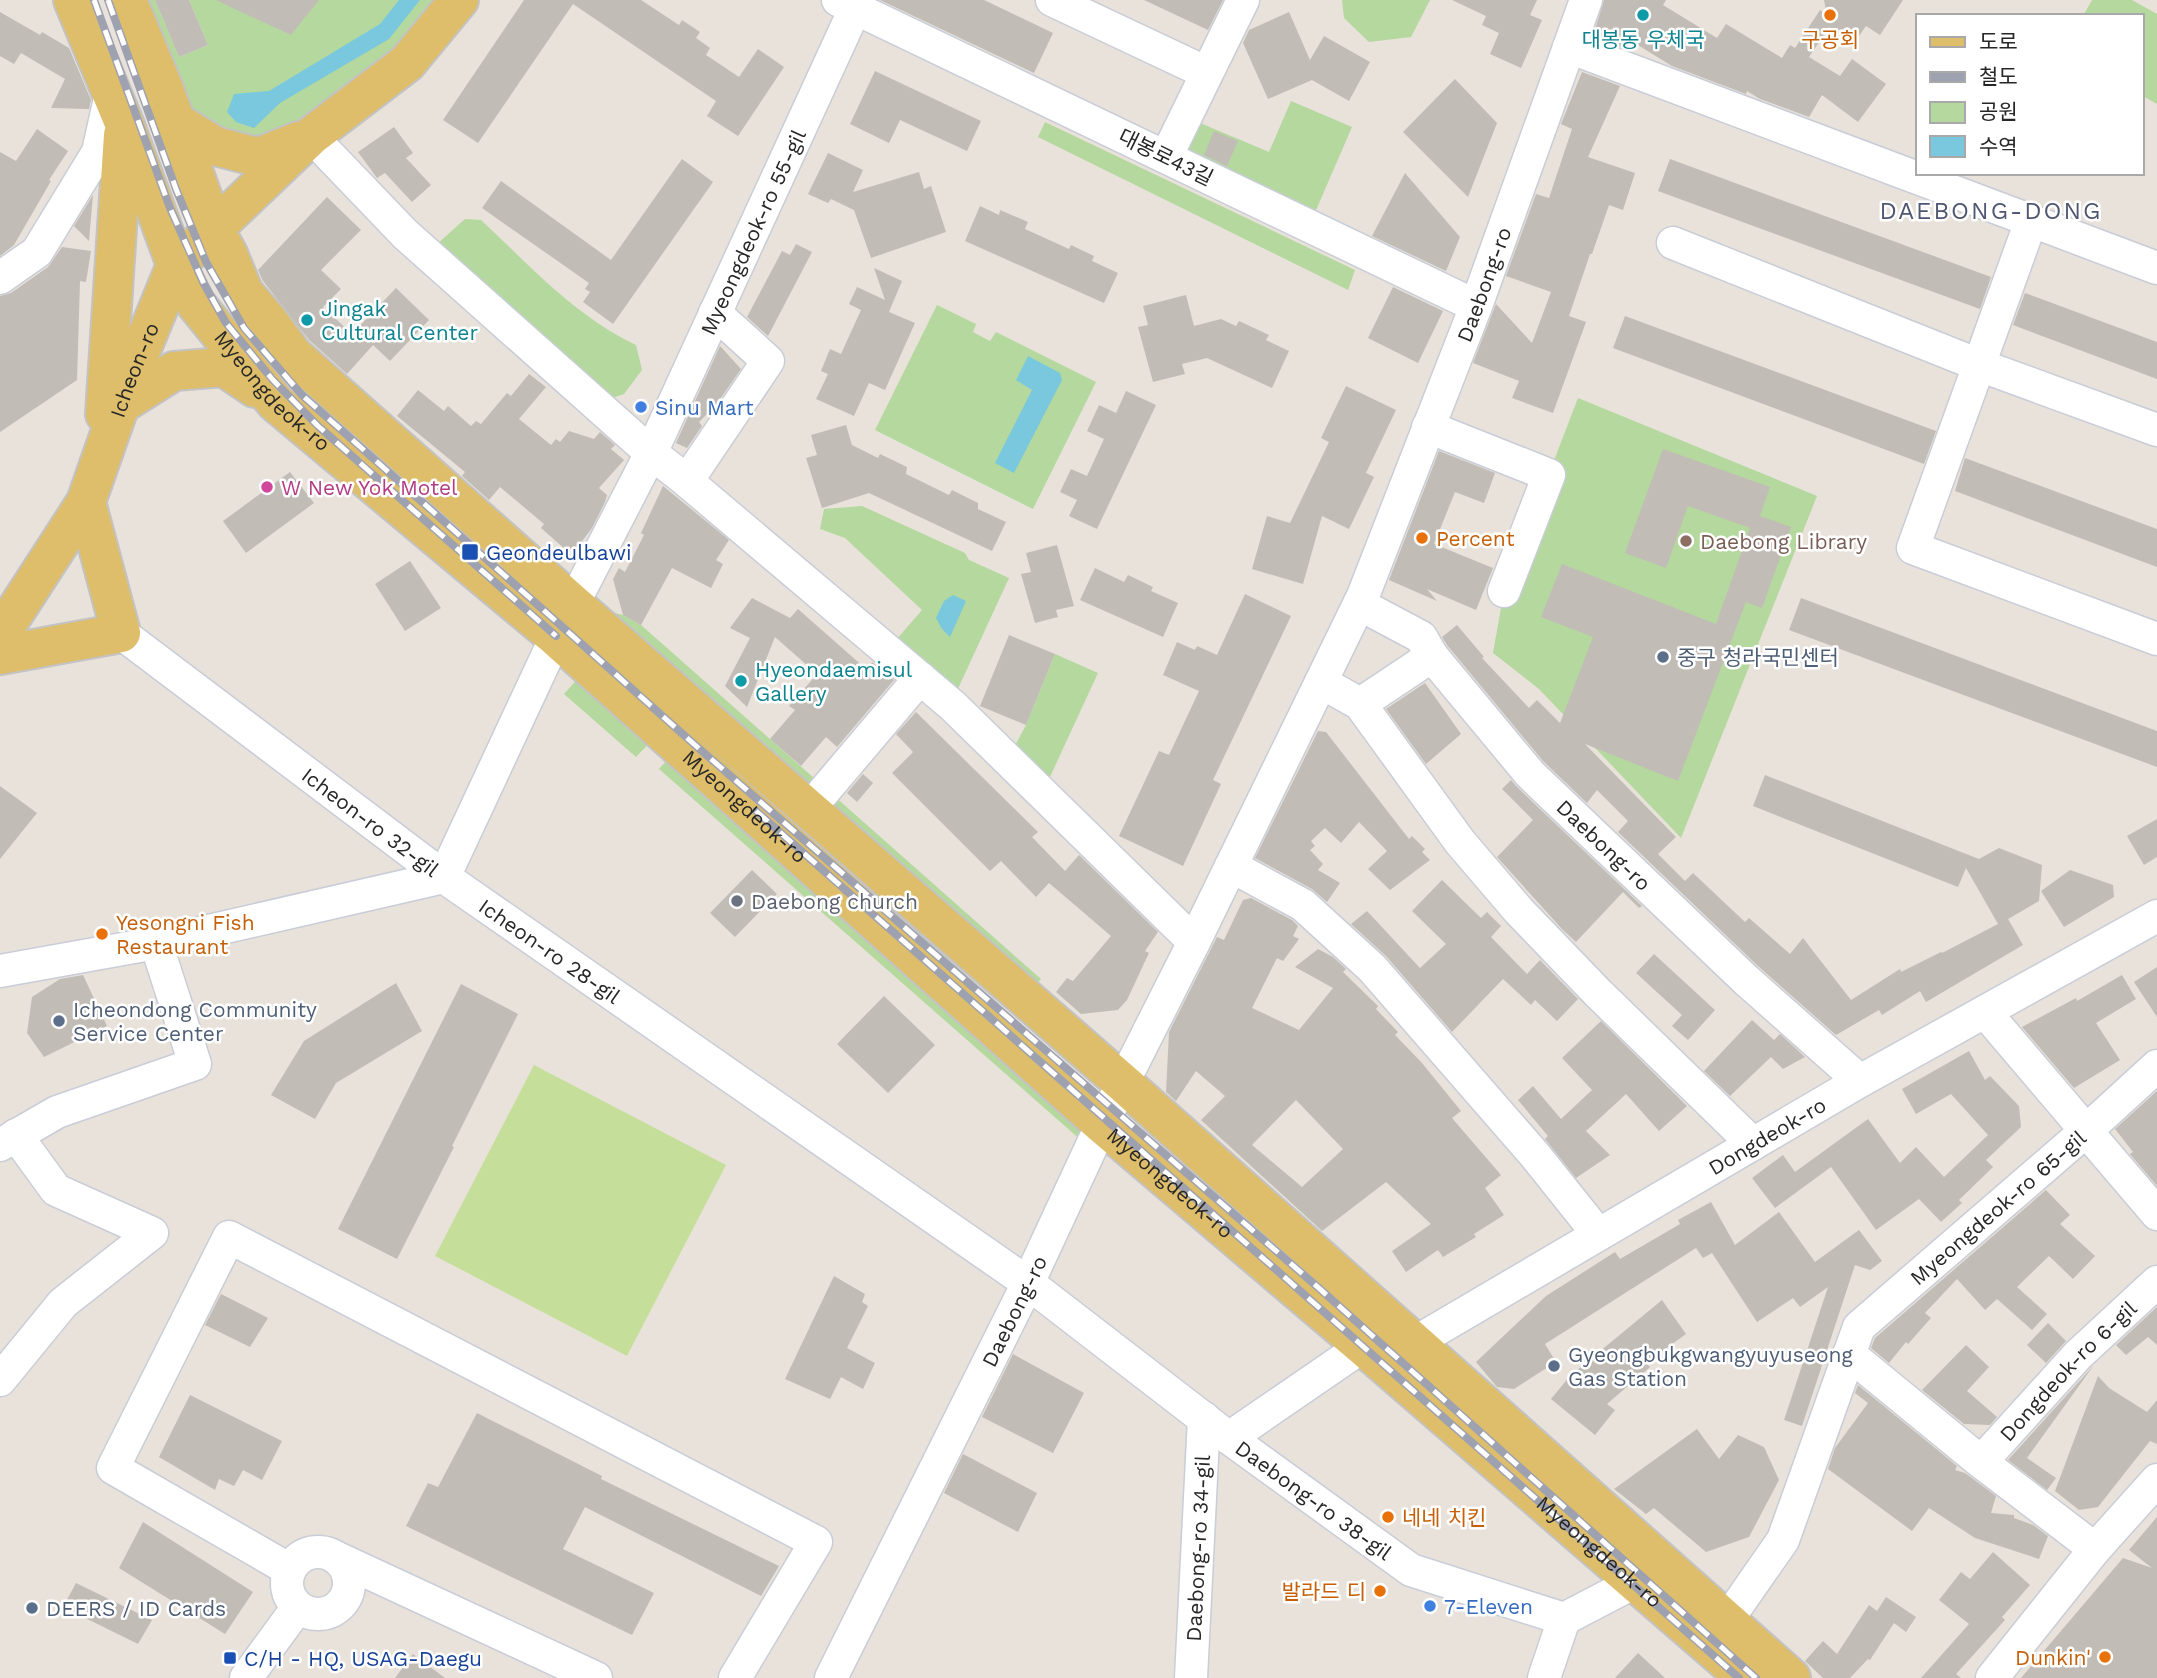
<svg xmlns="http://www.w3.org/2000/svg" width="2157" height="1678" font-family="'Work Sans','Noto Sans KR',sans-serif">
<rect width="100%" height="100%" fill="#e8e2db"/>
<path fill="#b4d89d" d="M127,0H155L179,57L208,45L189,0H459L258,157L176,122Z
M1342,0H1430L1411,37L1369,42L1344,18Z
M2092,0H2132L2157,14V104L2141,95V16H2083Z
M1291,101L1352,127L1313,217L1176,159L1193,120L1269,152Z
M1045,122L1355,270L1348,290L1038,137Z
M465,219L481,220C530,266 575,316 636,345L642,370L624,394L597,403L427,253Z
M937,305L976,324L973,332L990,341L996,332L1096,382L1033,509L875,430Z
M1578,398L1817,496L1681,838L1539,689L1493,653L1504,591Z
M862,506L965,553L969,560L1009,578L956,693L896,640L922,610L845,538L820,529L824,509Z
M614,613L623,615L641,625L1041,979L1025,998L602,628Z
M1055,654L1098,673L1049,779L1011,753L1026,725Z
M589,666L661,731L636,757L564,694Z
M679,747L1102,1124L1091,1149L659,769Z"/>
<path fill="#c5df9a" d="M534,1065L726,1165L627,1356L435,1256Z"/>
<path fill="#7ac8de" d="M399,0H420L389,39L280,103L254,128L236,122L227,112L234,94L269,91L380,24Z
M1028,356L1060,373L1062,380L1014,473L995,463L1032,390L1016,380Z
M953,595L966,601L950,637L942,629L936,618L944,601Z"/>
<path fill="#c1bcb6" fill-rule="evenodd" d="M155,0H189L208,45L179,57Z
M216,0H319L291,35Z
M524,0H641L679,25L682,20L700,32L696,38L710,48L706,55L739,77L758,49L784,67L738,136L707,116L716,101L573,4L478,143L443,120Z
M880,0H984L1053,33L1034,73Z
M1144,0H1223L1208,30Z
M1452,0H1537L1530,15L1542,20L1521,68L1490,54L1499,33L1482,25L1486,16Z
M1604,0H1666L1663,5L1717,38L1726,24L1782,58L1790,45L1795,48L1820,10L1827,15L1824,0H1903L1880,35L1866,26L1854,43L1829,27L1809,57L1840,76L1852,59L1886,84L1858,122L1822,95L1809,117L1760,99L1747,91L1746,94L1672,66L1628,39L1624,48L1593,36Z
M0,12L40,35L42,32L69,48L91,100L89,109L51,108L65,79L21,53L14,64L0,56Z
M1289,12L1310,60L1324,36L1370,62L1349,101L1312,80L1268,99L1243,43L1249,30Z
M875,71L981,121L967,151L900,120L889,143L850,124Z
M1582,72L1620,86L1588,157L1635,173L1623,210L1609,205L1592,254H1590L1569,316L1586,322L1553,413L1512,398L1519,381L1473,363L1496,304L1532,343L1551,292L1506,276L1536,194L1549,198L1572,129L1561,124Z
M1455,79L1497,123L1468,197L1403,132Z
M394,127L413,153L406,158L431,185L412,202L385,173L377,178L358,152Z
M37,129L68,151L49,180L51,181L14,245L0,256V152L16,161Z
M1214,131L1238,141L1227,166L1204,155Z
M828,153L863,170L853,192L919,172L924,189L931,186L946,232L871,258L854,210L831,199L828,203L808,194Z
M682,159L713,182L613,324L583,302L590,292L585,289L589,283L482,208L501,181L611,260Z
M1670,159L1991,277L1980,309L1658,191Z
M1405,173L1460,237L1446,271L1372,236Z
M93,195L89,241L74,226Z
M327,197L361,230L321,270L341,289L323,307L352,334L396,288L429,320L390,361L373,345L347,374L309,340L263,281L258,270Z
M980,206L999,215L1000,210L1028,222L1025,229L1069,249L1071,245L1094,256L1092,261L1118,273L1104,303L965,241Z
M796,244L812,252L768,336L747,317L782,251L790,255Z
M62,247L91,251L86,282L80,281L77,380L0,432V296L11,293L48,267Z
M874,268L902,281L889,312L915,323L885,390L869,383L854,416L816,399L828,374L821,371L830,349L841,354L861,310L849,304L857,287L885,300Z
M1393,287L1443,311L1418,363L1368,338Z
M2025,293L2157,342V379L2013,325Z
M1186,295L1194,326L1221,319L1236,326L1239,321L1269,335L1266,340L1289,351L1272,388L1207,358L1182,364L1185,374L1153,382L1138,327L1148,325L1143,306Z
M1625,316L1936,431L1924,464L1613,348Z
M720,346L741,369L716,405L699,422L702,426L687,448L676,443Z
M529,374L546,387L519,419L551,445L556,439L560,442L569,431L594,439L600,432L615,445L611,449L624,460L599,488L607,495L605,502L592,528L576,549L566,550L541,528L544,524L500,487L489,500L462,476L465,472L397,416L418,390L444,411L448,406L471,426L476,421L481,424L507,393L511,396Z
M1346,386L1396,410L1366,473L1374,477L1349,529L1322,516L1303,584L1252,569L1267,516L1290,523L1329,442L1321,438Z
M1126,391L1156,405L1097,529L1069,516L1077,500L1060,492L1071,469L1087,476L1104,439L1087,431L1099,405L1116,413Z
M846,425L852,445L878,458L880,454L907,467L906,474L949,495L952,490L978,503V509L1006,522L992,551L869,493L822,508L806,458L817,455L811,435Z
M1663,449L1770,487L1760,516L1791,527L1762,608L1746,602L1678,781L1585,744L1676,837L1658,854L1685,881L1693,873L1745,922L1749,918L1790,954L1803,938L1851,1000L1900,969L1901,972L1941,952L1942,953L1998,924L1966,868L1958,887L1753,806L1765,775L1979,859L1999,848L2042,865L2039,901L2008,919L2023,945L1926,1002L1920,991L1882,1015L1879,1010L1836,1035L1758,966L1618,832L1628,821L1597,790L1587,803L1543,761L1447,645L1442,637L1457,625L1484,657L1482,658L1529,708L1537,700L1560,723L1593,637L1541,617L1562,564L1716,624L1750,528L1688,506L1666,568L1625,553Z
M1439,451L1495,473L1484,503L1455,492L1434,544L1493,568L1476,610L1427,589L1437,601L1389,580Z
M1965,458L2157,529V567L1955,491Z
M290,472L314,503L246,553L223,521Z
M663,486L729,540L716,560L723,564L711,588L672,568L641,625L623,615L613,579L619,568L625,572L644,535L641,533Z
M1057,545L1074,606L1056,610L1058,617L1035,623L1021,574L1031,572L1026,553Z
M410,561L441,608L405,631L375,584Z
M1095,568L1124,582L1128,575L1153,587L1151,591L1178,603L1163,637L1080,600Z
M1245,594L1291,616L1213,780L1221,784L1183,866L1119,836L1159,751L1169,755L1199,691L1163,675L1177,642L1195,650L1197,646L1217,655Z
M752,598L790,618L798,609L866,669L872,662L894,680L837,747L826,737L801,766L770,739L795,710L789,706L817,674L775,637L747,707L725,686L750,638L730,628Z
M1801,598L2157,731V767L1789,630Z
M1009,635L1055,654L1026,725L980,706Z
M1425,683L1461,734L1426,764L1386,709Z
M916,712L1038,832L1032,837L1065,871L1079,855L1158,932L1145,951L1149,953L1127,1000L1118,1010L1081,1014L1056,992L1067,978L1073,981L1111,936L1049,883L1036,897L1001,861L990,871L892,773L913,752L896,734Z
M1318,731L1326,732L1409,839L1412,836L1425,849L1422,852L1430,860L1390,890L1368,869L1387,851L1359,822L1341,843L1325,828L1311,841L1315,846L1310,850L1323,864L1318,870L1340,883L1327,902L1312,889L1255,858Z
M863,774L873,783L857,802L847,793Z
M1511,780L1517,787L1642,906L1639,908L1623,892L1576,942L1562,929L1497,857L1533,820L1502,789Z
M0,786L37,813L0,859Z
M2157,819V857L2144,865L2127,836Z
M752,870L777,894L735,937L710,913Z
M2070,870L2113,885L2114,897L2064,927L2041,891Z
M1442,880L1481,918L1487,912L1501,926L1491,937L1527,974L1540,960L1578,999L1557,1021L1535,1000L1531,1005L1503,979L1452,1032L1386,956L1351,924L1367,911L1420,968L1446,944L1412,911Z
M1251,898L1292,920L1298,926L1293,936L1299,939L1283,961L1277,958L1252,1008L1299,1030L1333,988L1295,967L1318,949L1333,957L1346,969L1343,972L1378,1006L1376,1009L1398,1032L1395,1035L1422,1063L1461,1111L1452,1118L1501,1175L1485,1188L1504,1215L1474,1234L1476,1237L1443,1257L1438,1250L1406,1272L1392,1251L1431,1224L1386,1182L1322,1231L1201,1120L1225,1096L1196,1071L1176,1101L1166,1092L1169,1032L1217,937L1224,940L1243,900ZM1296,1100L1343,1149L1302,1187L1252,1145Z
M1654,954L1715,1010L1688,1040L1672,1026L1682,1015L1636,973Z
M2157,967V1017L2134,982Z
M83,975L107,1026L44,1057L27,1033L32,997L60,979Z
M2122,975L2136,999L2096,1023L2120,1060L2074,1088L2022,1027L2076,998L2077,1001Z
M396,983L422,1031L336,1083L315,1119L271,1095L304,1041Z
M461,984L518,1014L452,1146L454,1147L397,1259L338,1229Z
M884,996L935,1045L888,1093L837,1044Z
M1752,1020L1774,1040L1780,1034L1805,1057L1783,1069L1771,1057L1730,1096L1704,1071Z
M1601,1021L1687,1106L1659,1131L1626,1094L1586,1131L1610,1155L1576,1178L1545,1139L1548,1136L1518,1100L1533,1086L1561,1119L1592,1090L1562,1058Z
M1969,1051L1985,1080L1990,1076L2019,1106L2021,1127L1986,1160L1993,1167L1959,1200L1962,1203L1941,1222L1919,1199L1876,1230L1831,1167L1775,1208L1752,1178L1783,1155L1795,1172L1868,1119L1900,1163L1916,1147L1944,1177L1988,1135L1951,1094L1916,1114L1902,1089Z
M2157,1091V1186L2130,1154L2133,1152L2115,1129Z
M2046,1190L2070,1215L2060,1224L2095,1256L2073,1279L2049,1256L2017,1287L2047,1314L2032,1330L1997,1299L1985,1310L1957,1279L1925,1313L1931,1318L1908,1344L1906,1342L1889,1363L1871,1348L1875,1338Z
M1711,1202L1735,1245L1779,1212L1815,1262L1859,1230L1882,1261L1870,1270L1855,1265L1802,1426L1784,1420L1828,1287L1800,1307L1793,1298L1757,1322L1712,1253L1703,1258L1696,1248L1545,1344L1556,1362L1514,1389L1497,1387L1476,1362L1546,1296L1615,1252L1620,1259L1680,1224L1678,1220Z
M834,1276L865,1294L862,1302L868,1306L847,1348L875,1363L863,1389L841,1377L830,1399L785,1379Z
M221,1294L268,1318L250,1347L205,1325Z
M1662,1300L1686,1334L1646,1363L1650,1367L1607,1404L1615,1410L1595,1435L1551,1399L1570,1376Z
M2157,1307V1345L2148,1337L2126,1355L2116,1345Z
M2048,1323L2066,1341L2046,1363L2027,1345Z
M1966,1345L1989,1367L1967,1391L1997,1417L1990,1425L1964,1424L1922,1390Z
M1013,1354L1084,1393L1053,1453L982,1417Z
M2094,1365L2027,1458L2056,1478L2047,1490L2008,1460Z
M2098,1376L2109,1388L2147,1412L2157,1400V1444L2150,1441L2098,1507L2079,1510L2055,1491Z
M1858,1385L1957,1466L1955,1470L1965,1473L1996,1496L1991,1513L2014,1515V1518L2033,1525L2048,1536L2039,1559L1975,1538L1929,1508L1912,1531L1828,1469L1835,1448L1868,1403L1855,1393Z
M190,1395L282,1441L262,1480L243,1470L234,1486L219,1479L215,1490L159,1457Z
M477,1413L602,1476L601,1479L779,1566L761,1596L585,1507L563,1549L654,1593L632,1635L406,1526L428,1483L438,1487Z
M1697,1429L1719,1459L1738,1435L1764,1447L1779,1480L1749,1537L1706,1552L1654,1508L1646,1514L1614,1489Z
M963,1454L1037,1493L1018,1532L944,1493Z
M2157,1517V1678H2021L2123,1558L2152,1568L2129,1550Z
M143,1522L253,1592L225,1634L119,1568Z
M1993,1552L2030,1585L2002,1617L2005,1620L1956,1674L1961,1678H1921L1969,1624L1939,1600L1961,1572L1970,1579Z
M76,1583L152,1620L138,1644L63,1607Z
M1886,1597L1916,1617L1906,1632L1894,1623L1870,1660L1868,1659L1850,1678H1823L1805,1661L1823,1641L1837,1654L1869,1605L1877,1611Z
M1638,1653L1665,1678H1615Z
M413,1654L445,1678H395Z"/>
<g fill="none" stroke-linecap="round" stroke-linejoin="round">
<defs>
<g id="minor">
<path d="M838,0L1476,306"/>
<path d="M1052,0L1207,73"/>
<path d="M1569,47L2157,268"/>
<path d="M311,136L405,234L651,453L682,477L953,706L1194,942"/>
<path d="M1166,157L1243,0"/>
<path d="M2031,221L1913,548L2157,639"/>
<path d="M1673,243L1979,365L2157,430"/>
<path d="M0,278L37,252L98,152L111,94"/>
<path d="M1428,427L1549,475L1504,591"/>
<path d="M687,481L768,361L715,313"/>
<path id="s1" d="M1359,604L1421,637L1432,656L1530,774L1746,980L1860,1081"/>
<path id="s2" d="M121,633L444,877L556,637L651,453L859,0"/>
<path d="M1321,682L1360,704L1460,842L1519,911L1598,993L1753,1144"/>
<path d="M1360,704L1432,656"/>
<path d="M809,809L920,678"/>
<path d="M1231,866L1303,905L1372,968L1534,1154L1598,1234"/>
<path id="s3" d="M0,971L156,943L444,877L1028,1283L1229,1438L1411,1570L1564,1619L1635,1582"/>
<path d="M1985,1012L2157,1214"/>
<path d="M0,1145L57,1112L195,1064L156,943"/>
<path id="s4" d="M1397,1353L1860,1081L2157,916"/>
<path d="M1849,1354L1981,1462L2095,1549"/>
<path d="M0,1380L63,1303L152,1233L56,1190L16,1135"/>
<path d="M1229,1438L1363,1346"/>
<path id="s5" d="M1981,1462L2078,1355L2157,1282"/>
<circle cx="318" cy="1583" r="31"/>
<path d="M335,1557L596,1678"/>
<path d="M290,1570L113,1468L229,1237L816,1542L735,1678"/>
<path id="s6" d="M1714,1639L1783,1540L1859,1327L2087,1130L2157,1066"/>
<path d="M246,1678L298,1607"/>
<path id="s7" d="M831,1678L1028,1283L1102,1124L1194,942L1363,596L1476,306L1586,0"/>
<path id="s8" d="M1191,1678L1204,1418"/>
<path d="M1544,1678L1564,1619"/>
<path d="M1992,1678L2095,1549L2157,1480"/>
</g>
<g id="major">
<path id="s9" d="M73,0L124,123L176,265L196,304L276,403L556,637L1102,1124L1363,1346L1746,1678"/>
<path d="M127,0L164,89L214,229L228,254L244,293L270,323L293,355L573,604L1123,1083L1791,1678"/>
<path d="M176,122L215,146L258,157L299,141"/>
<path d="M120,405L174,371L224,367L255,388"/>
<path d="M105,414L123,135"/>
<path id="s10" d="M0,635L86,502L128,382L176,265L311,136L407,63L459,0"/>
<path d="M0,655L121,633L86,502"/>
</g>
</defs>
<use href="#minor" stroke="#c9cdd8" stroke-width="35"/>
<use href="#major" stroke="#c3c3c3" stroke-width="42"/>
<use href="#minor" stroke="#fff" stroke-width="32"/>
<use href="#major" stroke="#debe6a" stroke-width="38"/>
<defs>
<path id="rail" d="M94,0L170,208L204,284L226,323L273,380L318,426L556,636
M108,0L176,189L206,262L244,328L302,395L695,745L1321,1290L1756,1678
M756,811L1739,1678"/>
</defs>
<use href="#rail" stroke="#9ea2b0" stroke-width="8"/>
<use href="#rail" stroke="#fff" stroke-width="5" stroke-dasharray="16" stroke-linecap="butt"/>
</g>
<g fill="#0f9aa8" stroke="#fff" stroke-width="2.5">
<circle cx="1643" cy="15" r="7"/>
<circle cx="307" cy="320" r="7"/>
<circle cx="741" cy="681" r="7"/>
</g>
<g fill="#e8710a" stroke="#fff" stroke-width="2.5">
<circle cx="1830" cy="15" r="7"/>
<circle cx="1422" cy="538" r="7"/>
<circle cx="102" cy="934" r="7"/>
<circle cx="1388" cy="1517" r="7"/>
<circle cx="1380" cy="1591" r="7"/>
<circle cx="2105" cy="1657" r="7"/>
</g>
<g fill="#3f7fe0" stroke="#fff" stroke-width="2.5">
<circle cx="641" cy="407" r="7"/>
<circle cx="1430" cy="1606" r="7"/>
</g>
<circle fill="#d1479c" stroke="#fff" stroke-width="2.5" cx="267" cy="487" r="7"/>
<circle fill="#8d6e63" stroke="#fff" stroke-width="2.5" cx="1686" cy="541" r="7"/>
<g fill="#1a4fb4" stroke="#fff" stroke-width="2.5">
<rect x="461" y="543" width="18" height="18" rx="3.5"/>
<rect x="223" y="1651" width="14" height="14" rx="3.5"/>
</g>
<g fill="#5c6f8a" stroke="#fff" stroke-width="2.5">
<circle cx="1663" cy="657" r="7"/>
<circle cx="59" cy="1021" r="7"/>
<circle cx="1554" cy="1366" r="7"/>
<circle cx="32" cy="1608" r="7"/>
</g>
<circle fill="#6b7280" stroke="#fff" stroke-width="2.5" cx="737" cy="901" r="7"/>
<g text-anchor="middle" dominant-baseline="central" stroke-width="5" stroke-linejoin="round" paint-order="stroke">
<g font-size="21" fill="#0d838f" stroke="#fff" text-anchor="start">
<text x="1643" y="39" text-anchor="middle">대봉동 우체국</text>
<text x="321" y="308">Jingak<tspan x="321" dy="24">Cultural Center</tspan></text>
<text x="755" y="669">Hyeondaemisul<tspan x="755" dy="24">Gallery</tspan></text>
</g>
<g font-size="21" fill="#c56008" stroke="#fff" text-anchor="start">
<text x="1830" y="39" text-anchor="middle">구공회</text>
<text x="1436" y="538">Percent</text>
<text x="116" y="922">Yesongni Fish<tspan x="116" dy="24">Restaurant</tspan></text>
<text x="1402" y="1517">네네 치킨</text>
<text x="1366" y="1591" text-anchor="end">발라드 디</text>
<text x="2091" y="1657" text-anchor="end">Dunkin'</text>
</g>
<g font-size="21" fill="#272727" stroke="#fff">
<text transform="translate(1166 157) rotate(26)">대봉로43길</text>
<text stroke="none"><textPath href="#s2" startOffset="1120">Myeongdeok-ro 55-gil</textPath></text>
<text stroke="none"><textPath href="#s7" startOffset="1540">Daebong-ro</textPath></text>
<text stroke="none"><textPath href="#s10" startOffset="299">Icheon-ro</textPath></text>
<text stroke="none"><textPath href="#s9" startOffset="444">Myeongdeok-ro</textPath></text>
<text stroke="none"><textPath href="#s9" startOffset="1074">Myeongdeok-ro</textPath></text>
<text stroke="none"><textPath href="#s2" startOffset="313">Icheon-ro 32-gil</textPath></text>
<text stroke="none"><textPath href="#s1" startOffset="348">Daebong-ro</textPath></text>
<text stroke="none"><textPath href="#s3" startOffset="583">Icheon-ro 28-gil</textPath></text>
<text stroke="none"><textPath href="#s4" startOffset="429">Dongdeok-ro</textPath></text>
<text stroke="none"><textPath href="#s9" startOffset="1642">Myeongdeok-ro</textPath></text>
<text stroke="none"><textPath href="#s6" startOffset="530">Myeongdeok-ro 65-gil</textPath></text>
<text stroke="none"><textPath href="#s7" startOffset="410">Daebong-ro</textPath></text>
<text stroke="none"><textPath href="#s5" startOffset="126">Dongdeok-ro 6-gil</textPath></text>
<text stroke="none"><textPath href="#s3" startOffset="1524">Daebong-ro 38-gil</textPath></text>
<text stroke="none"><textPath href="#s8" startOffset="130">Daebong-ro 34-gil</textPath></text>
<text stroke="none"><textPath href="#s9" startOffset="2208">Myeongdeok-ro</textPath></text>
</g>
<g font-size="21" fill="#366cbe" stroke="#fff" text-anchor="start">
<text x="655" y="407">Sinu Mart</text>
<text x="1444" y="1606">7-Eleven</text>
</g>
<g font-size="21" fill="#b23c85" stroke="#fff" text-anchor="start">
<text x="281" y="487">W New Yok Motel</text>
</g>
<g font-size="21" fill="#785e54" stroke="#fff" text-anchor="start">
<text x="1700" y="541">Daebong Library</text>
</g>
<g font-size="21" fill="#164399" stroke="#fff" text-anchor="start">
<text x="486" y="552">Geondeulbawi</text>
<text x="244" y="1658">C/H - HQ, USAG-Daegu</text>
</g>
<g font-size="21" fill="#4e5e75" stroke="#fff" text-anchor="start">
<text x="1677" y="657">중구 청라국민센터</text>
<text x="73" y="1009">Icheondong Community<tspan x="73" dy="24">Service Center</tspan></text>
<text x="1568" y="1354">Gyeongbukgwangyuyuseong<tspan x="1568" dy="24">Gas Station</tspan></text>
<text x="46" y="1608">DEERS / ID Cards</text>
</g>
<g font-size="21" fill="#5b616d" stroke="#fff" text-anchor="start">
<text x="751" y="901">Daebong church</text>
</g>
<g font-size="24" letter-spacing="2" fill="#4e5672" stroke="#fff">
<text x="1991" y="211">DAEBONG-DONG</text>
</g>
</g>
<rect x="1916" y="14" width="228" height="161" fill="#ffffff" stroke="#a9a9a9" stroke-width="2"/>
<rect x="1930" y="37" width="35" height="10" fill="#debe6a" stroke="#a9a9a9" stroke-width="2"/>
<text x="1979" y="49" font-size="21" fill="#272727">도로</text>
<rect x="1930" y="72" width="35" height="10" fill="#9ea2b0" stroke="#a9a9a9" stroke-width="2"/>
<text x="1979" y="84" font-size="21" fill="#272727">철도</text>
<rect x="1930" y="102" width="35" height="21" fill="#b4d89d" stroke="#a9a9a9" stroke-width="2"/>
<text x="1979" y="119" font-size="21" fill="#272727">공원</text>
<rect x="1930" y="136" width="35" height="21" fill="#7ac8de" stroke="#a9a9a9" stroke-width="2"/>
<text x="1979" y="154" font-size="21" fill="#272727">수역</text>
</svg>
